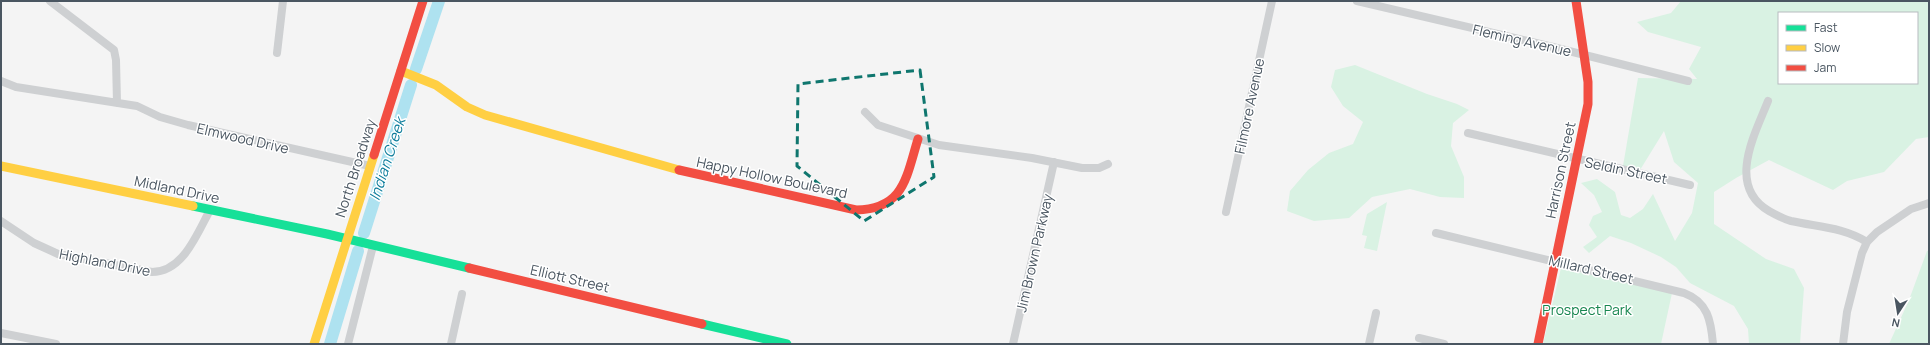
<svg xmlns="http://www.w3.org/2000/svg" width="1930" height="345" font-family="Manrope,sans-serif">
<rect width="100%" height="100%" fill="#f4f4f4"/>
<path fill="#d9f2e3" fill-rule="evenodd" d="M1681,1H1929V137L1916,139L1884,172L1847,181L1833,190L1769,160L1736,178L1714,192V224L1766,259L1794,269L1804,288L1800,344H1749L1748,329L1734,306L1690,283L1676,267L1661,257L1631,243L1610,236L1589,253L1583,247L1597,237L1589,225L1593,216L1602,212L1594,195L1581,183L1597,179L1615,192L1621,215L1630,218L1643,209L1653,194L1675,241L1692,213L1698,183L1674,162L1664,131L1640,170L1623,166L1638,78L1697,79L1689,69L1701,47L1648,32L1637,22L1671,13ZM1779,13H1917V83H1779Z
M1355,65L1427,94L1457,104L1469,110L1453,123L1451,146L1464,177V198L1440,197L1410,189L1372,197L1349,218L1314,221L1287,211L1290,191L1308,170L1329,153L1353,144L1363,122L1343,106L1331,87L1335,70Z
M1387,202L1377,251L1364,248L1367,236L1362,235L1367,214Z
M1929,250V344H1889L1909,300L1927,251Z
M1561,268L1672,293L1661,344H1543Z"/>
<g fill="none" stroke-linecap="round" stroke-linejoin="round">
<path stroke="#aee2f0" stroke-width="12" d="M416,69L439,1
M364,233L411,85
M330,344L358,251"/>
<path stroke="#ced0d2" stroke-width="8" d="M50,1L114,50L116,60L117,103
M1357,1L1553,47L1688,81
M277,53L283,1
M1,81L16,87L137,106L160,117L188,125L370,166
M1768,101C1755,134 1726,186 1769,211C1776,215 1783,219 1791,221C1818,227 1843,227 1867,242
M865,112L878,125L939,145L1032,158L1082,168H1099L1108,164
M1468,133L1690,185
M1226,212L1272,1
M1,221L34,243L58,254L152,272C183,272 197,234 210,210
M1436,233L1684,293C1708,302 1711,321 1713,344
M1,333L56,344
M1419,338L1444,344
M348,344L373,246
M451,344L462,294
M1013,344L1054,162
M1369,344L1376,313
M1843,344L1847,312L1862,253L1867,242L1877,232L1911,209L1929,203"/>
<path stroke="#16e098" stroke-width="9" d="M193,206L327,234L469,268
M702,324L787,344"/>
<path stroke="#ffcf43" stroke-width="9" d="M401,71L436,85L467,107L485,115L679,170
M1,166L193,206
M314,344L374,155"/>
<path stroke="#f24e42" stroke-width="9" d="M374,155L423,1
M679,170L856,210C904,209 906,178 918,139
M469,268L702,324
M1538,344L1588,104V82L1576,1"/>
</g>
<path fill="none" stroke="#0f766e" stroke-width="3" stroke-dasharray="8 5" stroke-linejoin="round" d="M920,70L934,177L864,221L797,166L798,84Z"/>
<g text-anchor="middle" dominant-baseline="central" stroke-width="3" stroke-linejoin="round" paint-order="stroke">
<g font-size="14" fill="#4a5661" stroke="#fff">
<text transform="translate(1522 40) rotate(13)">Fleming Avenue</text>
<text transform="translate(1249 106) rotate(-78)">Filmore Avenue</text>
<text transform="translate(243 138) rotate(13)">Elmwood Drive</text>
<text transform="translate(355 168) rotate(-72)">North Broadway</text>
<text transform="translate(1560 170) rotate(-78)">Harrison Street</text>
<text transform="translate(1626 170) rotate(12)">Seldin Street</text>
<text transform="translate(772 177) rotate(12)">Happy Hollow Boulevard</text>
<text transform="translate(177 189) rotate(12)">Midland Drive</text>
<text transform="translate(1034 253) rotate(-77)">Jim Brown Parkway</text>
<text transform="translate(105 262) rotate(11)">Highland Drive</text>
<text transform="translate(1591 269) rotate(13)">Millard Street</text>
<text transform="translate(570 278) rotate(13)">Elliott Street</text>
</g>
<g font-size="14" fill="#17864f" stroke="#fff">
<text x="1587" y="309">Prospect Park</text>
</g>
<g font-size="15" font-style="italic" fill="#0c7c9b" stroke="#fff">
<text transform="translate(387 159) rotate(-72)">Indian Creek</text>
</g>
</g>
<rect width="1930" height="345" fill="none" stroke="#4a5661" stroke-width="4"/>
<rect x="1778" y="12" width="140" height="72" fill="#ffffff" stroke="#b7bbc0"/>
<rect x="1786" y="25" width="20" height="6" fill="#16e098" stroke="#b7bbc0"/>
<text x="1814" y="32" font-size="12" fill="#4a5661">Fast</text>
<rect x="1786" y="45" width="20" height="6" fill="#ffcf43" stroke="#b7bbc0"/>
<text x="1814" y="52" font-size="12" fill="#4a5661">Slow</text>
<rect x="1786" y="65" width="20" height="6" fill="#f24e42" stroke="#b7bbc0"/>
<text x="1814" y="72" font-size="12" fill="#4a5661">Jam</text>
<g transform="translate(1898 313) rotate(192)" stroke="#ffffff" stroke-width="3" paint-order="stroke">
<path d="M0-3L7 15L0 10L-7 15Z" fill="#4a5661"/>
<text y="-6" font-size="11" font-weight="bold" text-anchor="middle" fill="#4a5661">N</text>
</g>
</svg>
